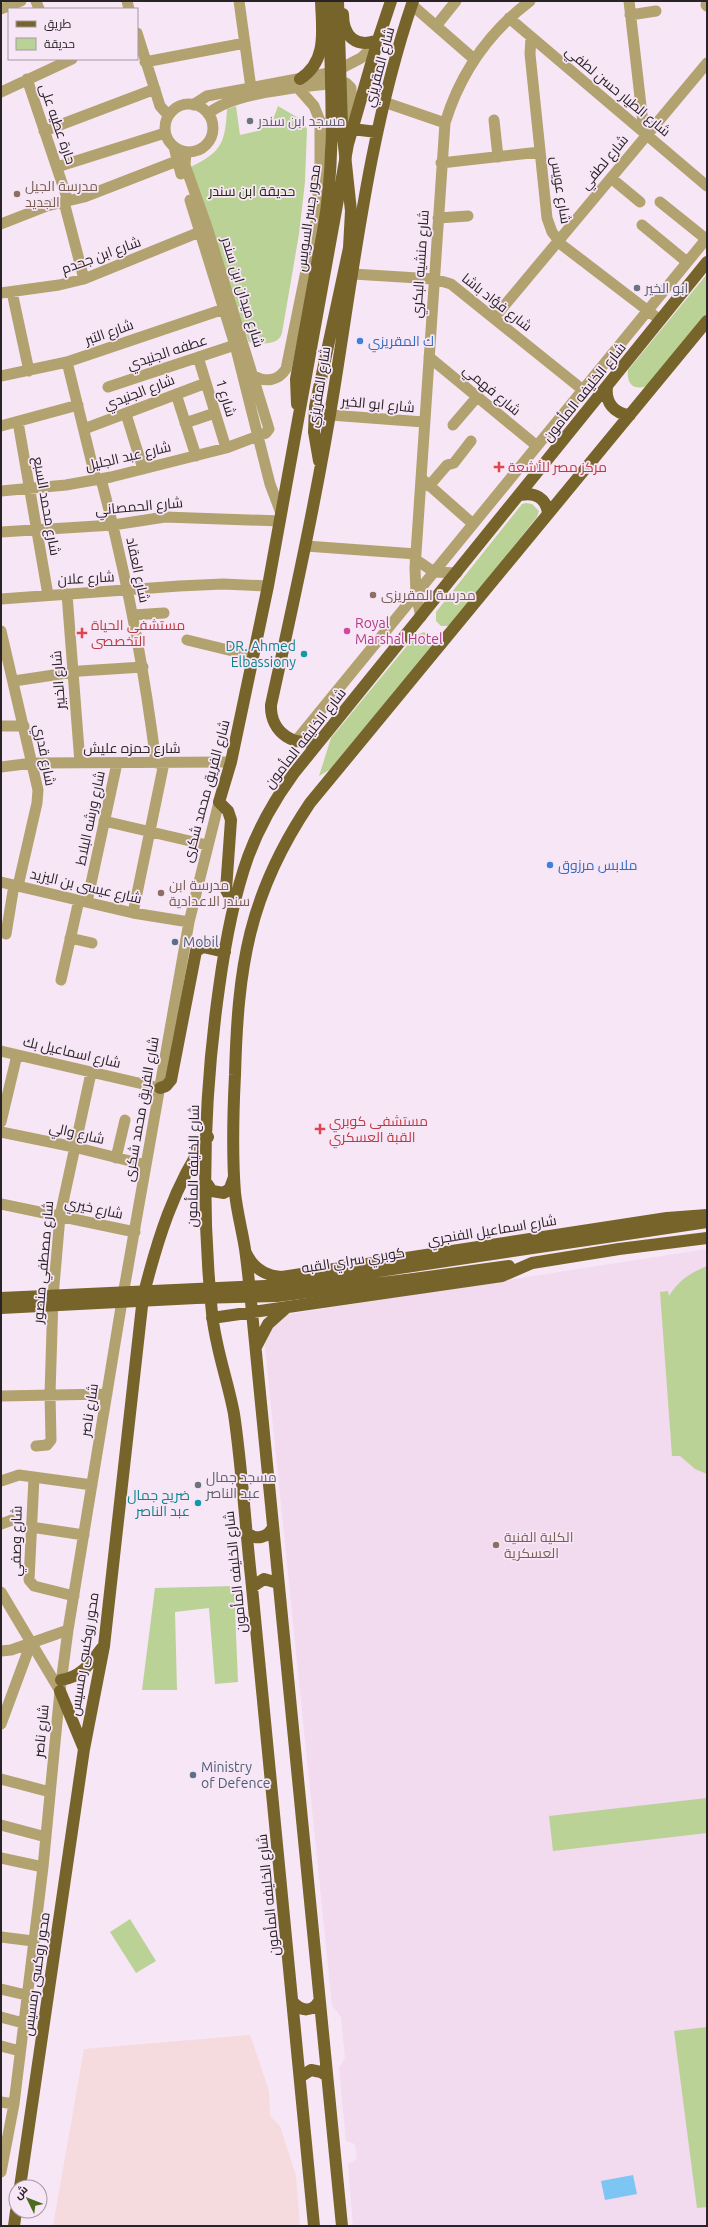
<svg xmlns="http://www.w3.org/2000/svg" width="708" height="2227" font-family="Ubuntu,Cairo,sans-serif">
<rect width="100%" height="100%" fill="#f7e6f5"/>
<path fill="#f5dbdd" d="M250,2035L269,2091L270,2116L280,2126L296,2176L300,2226H53L84,2049Z"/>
<path fill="#f2daef" d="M707,1249V2226H353L348,2164L357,2159L355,2144L346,2141L339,2068L345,2058L341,2017L332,2005L264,1337L283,1315Z"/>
<path fill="#bbd297" d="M236,106L240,135L261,130L262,120L272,122L278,106L302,120L307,129L305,182L299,234L282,333C279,346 260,344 249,342L238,317L189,168C221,152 225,145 227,109Z
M707,274V316L652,384C638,391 626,388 628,370Z
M526,503L532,504L539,511L537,517L452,623L448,626H441L436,621V612L522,504Z
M424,632L434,639V647L336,766L319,776L331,738L415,636Z
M707,1266V1474L695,1469L680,1456H672L660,1292L668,1291L669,1296C679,1280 690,1273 707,1266Z
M234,1586L238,1682L215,1684L209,1608L175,1612L177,1690H142L155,1588Z
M707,1798V1833L553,1851L549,1816Z
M130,1919L156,1961L136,1973L110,1932Z
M707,2027V2207L697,2208L674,2031Z"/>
<path fill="#7dc6f3" d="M633,2175L637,2194L605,2200L601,2181Z"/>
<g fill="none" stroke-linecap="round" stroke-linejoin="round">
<path stroke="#b2a26f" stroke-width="11" d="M36,1L39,9
M127,1L129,9
M239,1L251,88
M629,1L644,132
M412,5L474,59
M706,5L707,6
M1,9L21,1
M630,15L656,11
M509,18L707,186
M436,26L456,1
M137,33L160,106L168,115
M531,37L530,54L547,218L552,232L562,245L660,320
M145,62L245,43
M27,79L68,201
M1,92L72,59
M384,102L445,123
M165 128a24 24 0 1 1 48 0a24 24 0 1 1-48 0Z
M193,105L207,96L334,72L361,58L377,43
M208,114C234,91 305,88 340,82L346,83L351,88L352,125
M494,120L498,157
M44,131L155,89
M174,147L181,174
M441,163L540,152
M57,167L165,133
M611,178L640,202
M190,200L235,345L270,484L281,513
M64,202L84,279
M660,202L706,239
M438,218L468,216
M1,224L47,206L84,197L177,161
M642,225L687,262
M353,274L434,279L451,284L583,390
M12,292L29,371
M1,293L59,285L84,279L207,229
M494,318L707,63
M198,357L226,448
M429,357L537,446
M67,362L96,480
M253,375C265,383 278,381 286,369L316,222L320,168V121L314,106L299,89
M1,376L67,362L224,309
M108,387L235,345
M176,394L196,456
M126,414L143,469
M330,415L424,422
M18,422L48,595
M185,423L215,413
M453,425L477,397
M1,426L78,405
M84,429L206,383
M421,478L473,524
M101,479C126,573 144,667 156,763
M429,486L447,465L454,463L471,441
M1,491L66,485L111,477L226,448L266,433L269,429L207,227L185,165L186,152
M1,532L113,525L165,517L280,521
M306,546L416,554
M415,559L434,572L457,573
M67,594L80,763
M1,599L179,586L223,584L268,586
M133,615L164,613
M421,617L416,594L415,568L445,123C460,74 489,32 530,1
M1,631L38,790L37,803L18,886
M187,640L253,656
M14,681L80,671L143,667
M1,726H24
M295,742L707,238
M1,767L33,763L231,762
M104,821L207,845
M1,882L133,913L189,922
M87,902L117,763
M133,913L164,763
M6,934L14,885
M70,938L92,943
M61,980L79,900
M1,1051L160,1088
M1,1122L17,1055
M1,1132L74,1147L146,1165
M116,1158L125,1120
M1,1204L135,1232
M1,1396L107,1394
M36,1446L47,1445L51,1440L50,1394L53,1297L60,1216L91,1073
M34,1477L29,1580L34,1586L74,1596
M1,1481L19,1475L92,1485
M1,1524L12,1520
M31,1527L84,1535
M1,1592L60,1691
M1,1651L11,1650L68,1630
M1,1724L31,1643
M1,1779L50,1792
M1,1825L46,1837
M1,1858L43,1867
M1,1937L33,1941
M1,1989L26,1995
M1,2017L23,2023
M1,2046L20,2051
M1,2102L14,2104
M1,2172L14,2104L43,1867L60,1691L68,1630L123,1295L189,922L219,802"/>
<path stroke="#77642a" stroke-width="12" d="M343,14C343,36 356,49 378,40
M300,79C328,61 322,30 321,1
M352,129L377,132
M607,387C605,402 614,414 630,415
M297,404L296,379L323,231
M319,461L314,432L315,407L349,248
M521,495C535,492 546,498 548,513
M322,738C296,750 270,733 271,705C294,600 317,496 334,390C355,259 370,127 413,1
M234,904L226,890L231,820L228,811L219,802L231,762L268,586L348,144L378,40L391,1
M160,1088L166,1086L171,1080L196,951L203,947L225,952
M206,1182L212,1191L224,1193L230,1188L234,1177
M647,1231L707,1222
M246,1253C253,1268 266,1276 282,1277L667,1218L707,1215
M406,1280L509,1266
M212,1318L502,1276L532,1263L619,1249L707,1238
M256,1347L268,1324L287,1307
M246,1532C255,1541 268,1538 273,1527
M252,1587L264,1579L278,1583
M61,1680C82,1677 90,1663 102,1648
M60,1691L84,1749
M293,2002C301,2012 313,2012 319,2001
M300,2077L311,2070L321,2072L327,2076
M20,2187L84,1749L104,1646L143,1297C157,1241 174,1185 208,1137
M14,2226L16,2211
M314,2226C294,2009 272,1793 251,1577C245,1523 242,1468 234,1414C228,1381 215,1347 212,1313C201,1206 204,1094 219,988C225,944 233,899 248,857C259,827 275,799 294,773L707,262
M342,2226L252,1312C250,1291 248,1270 245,1249C242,1230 237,1212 235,1193C232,1154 233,1114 235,1075C238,967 248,895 310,803L707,321"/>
<path stroke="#77642a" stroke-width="12" d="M338,1L342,127L351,211L349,248
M323,231C337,155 330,78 329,1
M1,1298L286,1285L647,1231
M1,1308L196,1298L277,1296L406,1280"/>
</g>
<g fill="#6b7280" stroke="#f7e6f5" stroke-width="1.5">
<circle cx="250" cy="121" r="4"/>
<circle cx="637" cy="288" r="4"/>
<circle cx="198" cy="1485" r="4"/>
</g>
<g fill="#8d6e63" stroke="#f7e6f5" stroke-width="1.5">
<circle cx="17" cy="194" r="4"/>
<circle cx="373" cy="595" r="4"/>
<circle cx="161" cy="893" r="4"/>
<circle cx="496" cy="1545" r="4"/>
</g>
<g fill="#3f7fe0" stroke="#f7e6f5" stroke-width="1.5">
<circle cx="360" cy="341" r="4"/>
<circle cx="550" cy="865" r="4"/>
</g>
<g fill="#e0444e" stroke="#f7e6f5" stroke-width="1.5">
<path d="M497 461h4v4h4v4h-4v4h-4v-4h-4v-4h4z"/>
<path d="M80 627h4v4h4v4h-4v4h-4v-4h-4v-4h4z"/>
<path d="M318 1123h4v4h4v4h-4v4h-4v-4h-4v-4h4z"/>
</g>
<circle fill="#d1479c" stroke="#f7e6f5" stroke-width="1.5" cx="347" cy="631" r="4"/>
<g fill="#0f9aa8" stroke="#f7e6f5" stroke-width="1.5">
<circle cx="304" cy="654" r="4"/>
<circle cx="198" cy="1503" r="4"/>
</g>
<g fill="#5c6f8a" stroke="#f7e6f5" stroke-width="1.5">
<circle cx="175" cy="942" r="4"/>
<circle cx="193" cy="1775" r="4"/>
</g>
<g text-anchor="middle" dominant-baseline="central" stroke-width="3.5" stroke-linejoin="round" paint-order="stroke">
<g font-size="14" fill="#292328" stroke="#f7e6f5">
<text transform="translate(379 67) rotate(-75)">شارع المقريزي</text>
<text transform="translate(618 91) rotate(40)">شارع الطيار حسن لطفي</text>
<text transform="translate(58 124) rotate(71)">حارة عطيه على</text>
<text transform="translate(604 162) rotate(-50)">شارع لطفي</text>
<text transform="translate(561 190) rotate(81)">شارع عويس</text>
<text transform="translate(308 218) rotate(-82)">محور جسر السويس</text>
<text transform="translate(101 255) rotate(-20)">شارع ابن جحدم</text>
<text transform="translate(420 264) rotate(-86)">شارع منشيه البكري</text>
<text transform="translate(243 292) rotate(73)">شارع ميدان ابن سندر</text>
<text transform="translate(497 302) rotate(38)">شارع فؤاد باشا</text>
<text transform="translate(109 332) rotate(-19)">شارع التبر</text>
<text transform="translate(167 352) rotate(-18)">عطفه الجنيدي</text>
<text transform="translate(319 387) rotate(-81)">شارع المقريزي</text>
<text transform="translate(492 390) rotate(40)">شارع فهمي</text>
<text transform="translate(139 392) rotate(-21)">شارع الجنيدي</text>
<text transform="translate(584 392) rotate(-51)">شارع الخليفه المأمون</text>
<text transform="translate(226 398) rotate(73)">شارع 1</text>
<text transform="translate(378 404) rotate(5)">شارع ابو الخير</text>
<text transform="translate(128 456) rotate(-13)">شارع عبد الجليل</text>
<text transform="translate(47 506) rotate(80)">شارع محمد السبع</text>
<text transform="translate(139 506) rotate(-5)">شارع الحمصاني</text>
<text transform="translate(138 570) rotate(78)">شارع العقاد</text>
<text transform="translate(86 578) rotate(-3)">شارع علان</text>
<text transform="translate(58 680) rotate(-94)">شارع الخبير</text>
<text transform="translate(305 738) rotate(-52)">شارع الخليفه المأمون</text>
<text x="132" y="748">شارع حمزه عليش</text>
<text transform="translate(45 755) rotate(79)">شارع قدري</text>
<text transform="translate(206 791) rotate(-75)">شارع الفريق محمد شكرى</text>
<text transform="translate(90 818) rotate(-78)">شارع ورشه البلاط</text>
<text transform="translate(86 886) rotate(13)">شارع عيسى بن اليزيد</text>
<text transform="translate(72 1052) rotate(13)">شارع اسماعيل بك</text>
<text transform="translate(141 1109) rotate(-80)">شارع الفريق محمد شكرى</text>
<text transform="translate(77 1133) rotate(13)">شارع والي</text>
<text transform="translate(193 1166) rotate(-89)">شارع الخليفه المأمون</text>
<text transform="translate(94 1208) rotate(12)">شارع خيري</text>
<text transform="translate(492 1230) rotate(-9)">شارع اسماعيل الفنجري</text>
<text transform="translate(353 1260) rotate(-9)">كوبري سراي القبه</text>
<text transform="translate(43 1262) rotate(-85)">شارع مصطفي منصور</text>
<text transform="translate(89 1410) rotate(-81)">شارع ناصر</text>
<text transform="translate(16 1541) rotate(-89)">شارع وصفي</text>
<text transform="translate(235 1572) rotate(-96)">شارع الخليفه المأمون</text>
<text transform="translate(84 1654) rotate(-81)">محور روكسى رمسيس</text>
<text transform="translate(41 1731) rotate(-84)">شارع ناصر</text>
<text transform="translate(268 1895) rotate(-96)">شارع الخليفه المأمون</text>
<text transform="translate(36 1974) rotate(-82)">محور روكسى رمسيس</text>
</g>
<g font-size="14" fill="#5b616d" stroke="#f7e6f5" text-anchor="start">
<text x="258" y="121">مسجد ابن سندر</text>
<text x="645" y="288">ابو الخير</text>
<text x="206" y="1477">مسجد جمال<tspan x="206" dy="16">عبد الناصر</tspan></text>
</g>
<g font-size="14" fill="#785e54" stroke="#f7e6f5" text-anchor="start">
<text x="25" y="186">مدرسة الجيل<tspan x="25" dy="16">الجديد</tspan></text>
<text x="381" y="595">مدرسة المقريزى</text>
<text x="169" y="885">مدرسة ابن<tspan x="169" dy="16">سندر الاعدادية</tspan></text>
<text x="504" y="1537">الكلية الفنية<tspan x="504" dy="16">العسكرية</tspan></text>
</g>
<g font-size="14" fill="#232d10" stroke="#f7e6f5">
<text x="252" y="191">حديقة ابن سندر</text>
</g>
<g font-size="14" fill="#366cbe" stroke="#f7e6f5" text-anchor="start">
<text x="368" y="341">ك المقريزي</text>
<text x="558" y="865">ملابس مرزوق</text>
</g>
<g font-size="14" fill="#be3a42" stroke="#f7e6f5" text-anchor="start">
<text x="508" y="467">مركز مصر للأشعة</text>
<text x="91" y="625">مستشفى الحياة<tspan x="91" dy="16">التخصصى</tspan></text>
<text x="329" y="1121">مستشفى كوبري<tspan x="329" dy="16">القبة العسكري</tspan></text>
</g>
<g font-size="14" fill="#b23c85" stroke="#f7e6f5" text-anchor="start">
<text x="355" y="623">Royal<tspan x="355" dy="16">Marshal Hotel</tspan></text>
</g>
<g font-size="14" fill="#0d838f" stroke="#f7e6f5" text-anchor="end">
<text x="296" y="646">DR. Ahmed<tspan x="296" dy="16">Elbassiony</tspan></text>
<text x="190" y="1495">ضريح جمال<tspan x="190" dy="16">عبد الناصر</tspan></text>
</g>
<g font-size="14" fill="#4e5e75" stroke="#f7e6f5" text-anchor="start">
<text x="183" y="942">Mobil</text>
<text x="201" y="1767">Ministry<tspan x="201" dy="16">of Defence</tspan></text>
</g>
</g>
<rect width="708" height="2227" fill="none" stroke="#292328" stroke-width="4"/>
<rect x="8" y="8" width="130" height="52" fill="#f7e6f5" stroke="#a598a3"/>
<rect x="16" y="21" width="20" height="6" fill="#77642a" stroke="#a598a3"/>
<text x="44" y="28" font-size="12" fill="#292328">طريق</text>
<rect x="16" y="38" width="20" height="12" fill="#bbd297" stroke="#a598a3"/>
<text x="44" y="48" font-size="12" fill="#292328">حديقة</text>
<g transform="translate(28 2199) rotate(313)"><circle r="19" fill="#f7e6f5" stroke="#a598a3"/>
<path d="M0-3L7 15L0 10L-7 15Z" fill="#4c6b20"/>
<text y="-6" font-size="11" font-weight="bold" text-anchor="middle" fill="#292328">ش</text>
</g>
</svg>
